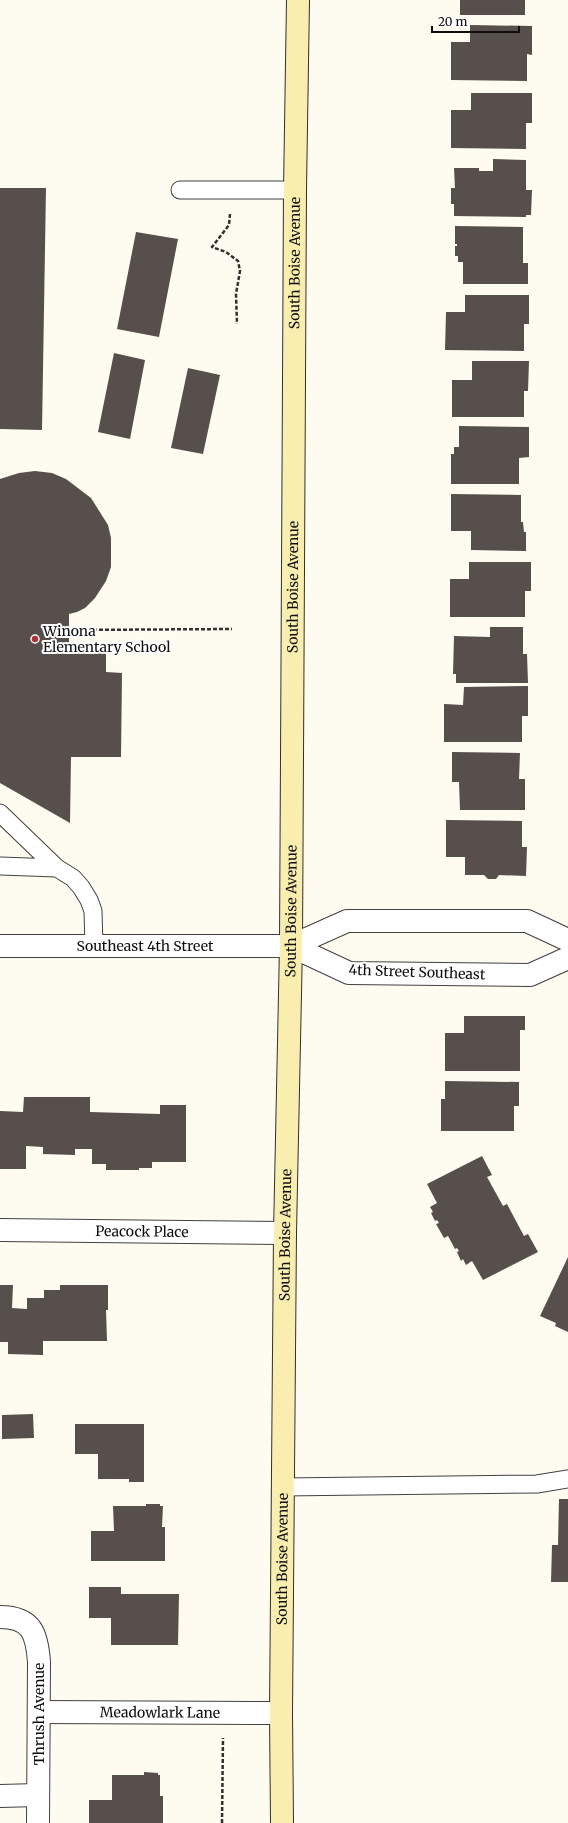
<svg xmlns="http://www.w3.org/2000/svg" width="568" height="1823" font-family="Merriweather,serif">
<rect width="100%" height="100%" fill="#fefbf0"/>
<path fill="#564f4b" d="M460,0H525V15H460Z
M470,25L532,26V55L527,54V81L451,80V42H470Z
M471,93H532V123H526V149L451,148V110H471Z
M493,159L526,160V190H532L531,215H526V217L454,216V204H451V188H455L454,168H479V171H493Z
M0,188H46L42,430L0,429Z
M455,226L523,227V263H528V284H463V262H458V256H455V246H457V244H455Z
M136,232L178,239L159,337L117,329Z
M465,295H529V324H524V351L445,350L446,312H465Z
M114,353L145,360L130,439L98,432Z
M472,361H529L528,391H524V417H452V380H472Z
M188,368L220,375L203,454L171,448Z
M459,426L529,427V457L519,458V484H451V454H454V447H459Z
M35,471L52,473L66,479L91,498L108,525L111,538V567L106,581L95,598L85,608L77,612L69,614V647L106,648V672L122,673L121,757H71L70,823L0,783V479L19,473Z
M451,494L521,495V522H523L524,532H526V551L471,550V531H451Z
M469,562H531V591H525V617H450V579H469Z
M490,627H523V654H527L528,683H456V674H453L454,636L490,637Z
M528,686V716H522V742H444V704L463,705L464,687Z
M452,752L520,753L519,779H525V810H460L459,782H452Z
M446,820L522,821V847H527L526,876L499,875L496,879H488L484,875H465V857H446Z
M464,1016H525V1030H520V1071H445V1033H464Z
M445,1081L519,1082V1106H514V1131H441V1099H445Z
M24,1097H90V1112L160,1114V1105H186V1162H152V1168H139V1170H106V1164H92V1149H75V1155L43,1154V1147L26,1146V1169H0V1111L23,1112Z
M482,1156L492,1175L487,1177L503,1206L507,1204L524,1236L528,1234L538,1252L483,1280L472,1261L466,1265L463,1259L461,1261L457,1252L459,1251L457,1248L455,1249L448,1236L444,1238L436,1224L439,1223L437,1220L435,1221L431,1213L433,1212L430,1207L437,1203L427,1184Z
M568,1257V1332L555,1326L556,1323L540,1316Z
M0,1285H13L12,1308L27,1309V1298H44V1290H60V1285H108V1310H106L107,1341H43V1355L8,1354V1342H0Z
M33,1414L34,1438L2,1439V1415Z
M75,1424H144V1482H129V1479H98V1454H75Z
M559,1499H568V1582H551L552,1545H558Z
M146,1504H160V1506H163L162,1527H165V1561H91V1531H114L113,1506H146Z
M89,1587H121V1594H179L178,1645H111V1618H89Z
M144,1772L158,1773V1775H160V1796H163V1823H89V1800H112V1775H144Z"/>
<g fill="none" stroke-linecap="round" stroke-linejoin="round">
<defs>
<path id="lane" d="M180,190H295
M0,813L57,868L73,878L81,887L89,900L93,911L94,946
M0,866L57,868
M283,1487L537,1484L568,1479"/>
<g id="street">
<path id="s1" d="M0,946H291L347,921H527L568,940"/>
<path d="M291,946L349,973L530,975L568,958"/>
<path id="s2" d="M0,1230L285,1233"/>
<path d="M0,1617C32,1617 37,1634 39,1662L38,1823"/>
<path id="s3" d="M39,1712L281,1713"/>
<path d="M0,1796L38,1795"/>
</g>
<g id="secondary">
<path id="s4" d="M282,1823L281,1713L285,1233L291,946L295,190L298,0"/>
</g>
</defs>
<use href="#lane" stroke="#414141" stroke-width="19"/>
<use href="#street" stroke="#414141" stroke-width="24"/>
<use href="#secondary" stroke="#303030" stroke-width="24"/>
<path stroke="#303030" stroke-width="2.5" stroke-dasharray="4 2" stroke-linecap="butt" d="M230,214L229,225L212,247L226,252L238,261L240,271L236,294L237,324
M69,630L232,629
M222,1823L223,1738"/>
<use href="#lane" stroke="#fff" stroke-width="17"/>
<use href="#street" stroke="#fff" stroke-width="22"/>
<use href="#secondary" stroke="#faeeaf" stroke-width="22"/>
</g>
<circle fill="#b52e3a" stroke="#fff" stroke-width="1.5" cx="35" cy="639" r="4"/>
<g text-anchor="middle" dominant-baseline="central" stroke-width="4" stroke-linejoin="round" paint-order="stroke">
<g font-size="14" fill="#0e0e0e" stroke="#fff">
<text stroke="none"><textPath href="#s4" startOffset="1560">South Boise Avenue</textPath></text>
<text stroke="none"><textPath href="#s4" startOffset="1236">South Boise Avenue</textPath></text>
<text stroke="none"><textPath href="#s4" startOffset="912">South Boise Avenue</textPath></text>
<text stroke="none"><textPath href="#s1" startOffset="145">Southeast 4th Street</textPath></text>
<text transform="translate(417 972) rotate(2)">4th Street Southeast</text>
<text stroke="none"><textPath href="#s2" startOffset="142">Peacock Place</textPath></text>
<text stroke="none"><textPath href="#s4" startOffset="588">South Boise Avenue</textPath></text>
<text stroke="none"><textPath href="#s4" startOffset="264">South Boise Avenue</textPath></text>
<text stroke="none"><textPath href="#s3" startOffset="121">Meadowlark Lane</textPath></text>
<text transform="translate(39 1714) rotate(-90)">Thrush Avenue</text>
</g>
<g font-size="14" fill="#0e0e0e" stroke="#fff" text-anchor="start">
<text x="43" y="631">Winona<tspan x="43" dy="16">Elementary School</tspan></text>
</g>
</g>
<path d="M432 26v6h87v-6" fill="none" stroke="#0e0e0e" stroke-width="2"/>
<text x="438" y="26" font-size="12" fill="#0e0e0e" stroke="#ffffff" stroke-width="3" paint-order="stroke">20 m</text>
</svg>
